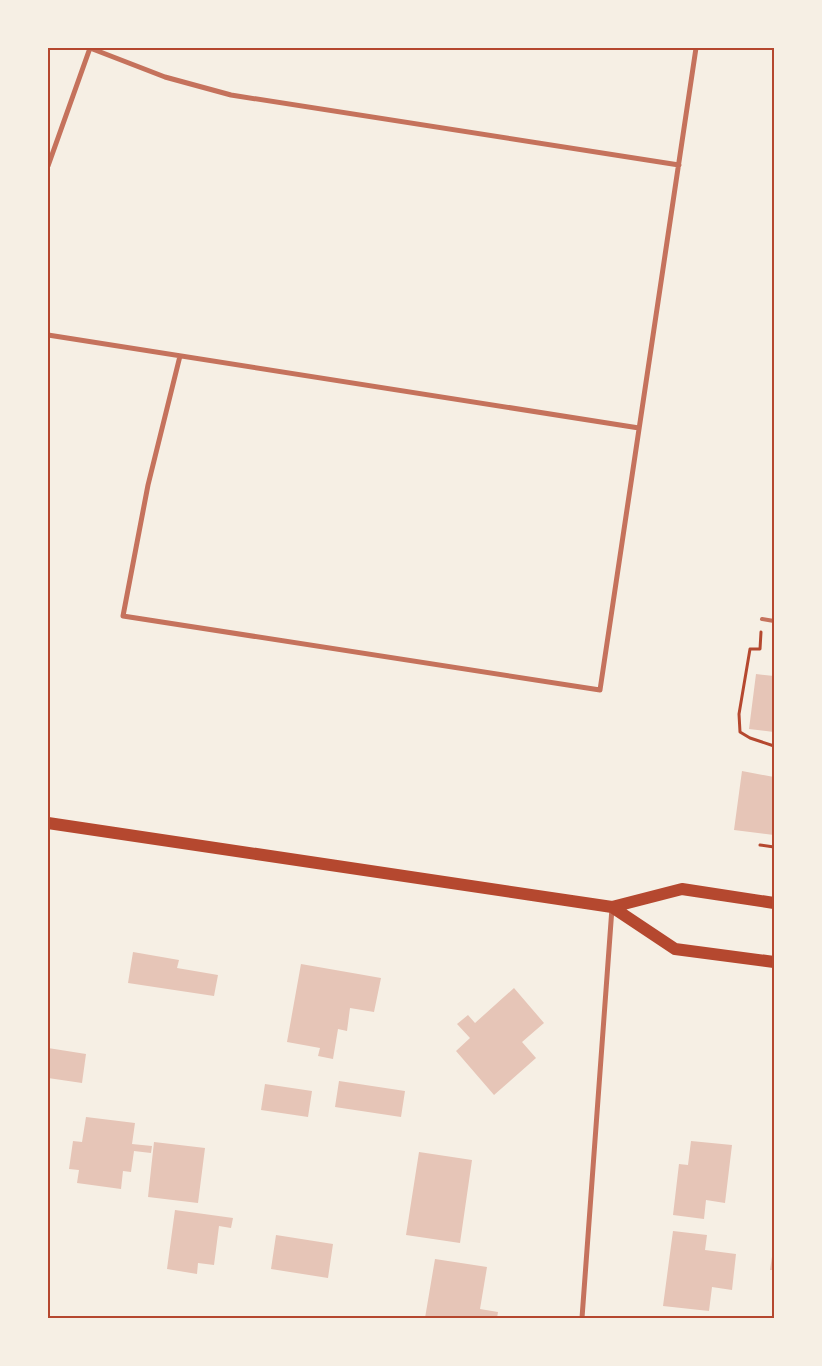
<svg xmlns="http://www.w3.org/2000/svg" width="822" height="1366" font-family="Montserrat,sans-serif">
<rect width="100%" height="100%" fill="#f6efe4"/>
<path fill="#e6c5b7" d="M756,674L774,676V732L749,729Z
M742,771L774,777V835L734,830Z
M133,952L179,960L177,968L218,975L214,996L128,983Z
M301,964L381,978L374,1012L350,1008L347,1031L338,1029L333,1059L318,1056L320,1048L287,1042Z
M514,988L544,1023L522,1042L536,1058L494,1095L456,1051L470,1038L457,1024L468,1015L475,1023Z
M48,1048L86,1054L82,1083L48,1078Z
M339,1081L405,1091L401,1117L335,1107Z
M265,1084L312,1091L308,1117L261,1110Z
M86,1117L135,1123L132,1144L152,1146L151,1153L134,1151L131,1172L123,1171L121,1189L77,1183L79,1170L69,1169L73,1141L82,1142Z
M691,1141L732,1145L725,1203L706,1200L704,1219L673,1215L679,1164L688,1165Z
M154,1142L205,1148L198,1203L148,1197Z
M419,1152L472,1160L460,1243L406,1235Z
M175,1210L233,1218L231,1228L219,1226L214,1265L198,1263L197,1274L167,1269Z
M673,1231L707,1235L705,1250L736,1254L732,1290L712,1287L709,1311L663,1306Z
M276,1235L333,1244L328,1278L271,1269Z
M773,1250H774V1270H770Z
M435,1259L487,1267L480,1309L498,1312L497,1318H425Z"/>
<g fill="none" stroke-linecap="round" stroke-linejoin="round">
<path stroke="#b5482f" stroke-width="3" d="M761,632L760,649H750L739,714L740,732L750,738L774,746
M760,845L774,847"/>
<path stroke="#c5725c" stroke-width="4" d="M762,619L774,621"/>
<path stroke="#c5725c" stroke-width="5" d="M90,48L165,77L231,95L679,165
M48,166L90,48
M48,335L639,428
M180,356L148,485L123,616L600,690L696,48
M582,1318L612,908"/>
<path stroke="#b5482f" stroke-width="12" d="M48,823L612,907L682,889L774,903
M612,907L675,949L774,962"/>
</g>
<rect width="822" height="1366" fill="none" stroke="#f6efe4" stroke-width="98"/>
<rect x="49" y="49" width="724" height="1268" fill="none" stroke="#b5482f" stroke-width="2"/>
</svg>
